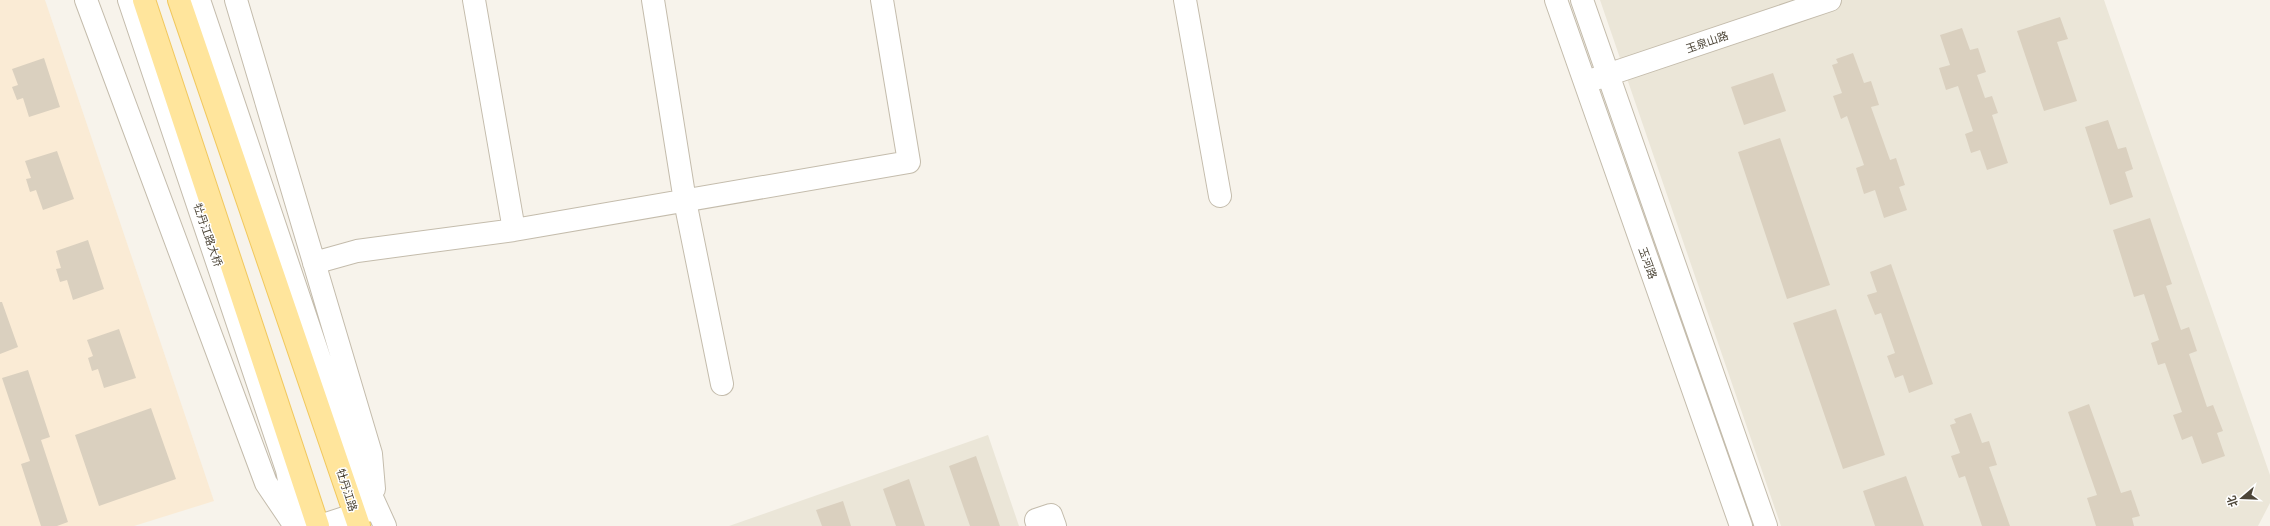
<svg xmlns="http://www.w3.org/2000/svg" width="2270" height="526" font-family="Helvetica,'Noto Sans SC',sans-serif">
<rect width="100%" height="100%" fill="#f7f3eb"/>
<path fill="#ebe6d8" d="M1600,0H2104L2270,475V503L2258,526H1781Z
M988,435L1019,526H729Z"/>
<path fill="#faebd5" d="M0,0H45L214,501L134,526H0Z"/>
<path fill="#dad0bf" d="M2060,17L2068,39L2057,42L2077,101L2044,111L2017,31Z
M1962,28L1970,50L1978,48L1986,72L1977,75L1985,98L1992,96L1998,113L1992,115L2008,163L1987,170L1980,150L1971,153L1965,134L1973,131L1958,86L1946,90L1939,68L1950,65L1940,35Z
M1853,53L1864,83L1871,81L1879,105L1871,107L1890,160L1896,158L1905,185L1899,187L1907,210L1884,218L1875,190L1864,194L1856,168L1864,165L1847,116L1841,119L1833,96L1842,93L1832,65L1838,63L1836,59Z
M44,58L60,107L29,117L23,98L17,100L12,87L18,85L12,69Z
M1773,73L1786,111L1744,125L1731,87Z
M2108,120L2118,149L2126,147L2133,169L2125,172L2133,197L2110,205L2085,127Z
M1780,138L1830,285L1787,299L1738,152Z
M57,151L74,199L43,210L36,190L30,192L26,179L31,178L25,161Z
M2150,218L2172,284L2166,286L2181,330L2189,327L2197,351L2189,354L2207,407L2213,405L2223,431L2217,433L2225,456L2202,464L2192,436L2182,440L2173,415L2182,412L2165,363L2158,365L2151,343L2159,340L2144,294L2134,297L2113,230Z
M88,240L104,289L73,300L67,280L60,282L56,269L61,268L56,251Z
M1891,264L1933,384L1909,393L1903,375L1895,378L1887,356L1895,353L1881,313L1875,315L1867,295L1877,292L1870,272Z
M0,302H2L18,347L0,354Z
M1836,309L1885,455L1843,469L1793,323Z
M119,329L136,378L104,388L98,369L92,371L88,358L93,356L87,340Z
M28,370L50,437L41,440L68,522L57,526H41L21,464L30,461L2,378Z
M2089,404L2121,493L2131,490L2140,516L2132,518L2134,526H2096L2087,498L2097,495L2068,412Z
M151,408L176,479L99,506L75,435Z
M1971,413L1982,443L1989,441L1997,465L1989,467L2010,526H1982L1965,476L1959,478L1951,456L1960,453L1950,425L1956,423L1954,419Z
M976,456L1000,526H970L949,466Z
M1906,476L1924,526H1875L1863,491Z
M909,479L925,526H896L883,489Z
M843,501L851,526H822L816,510Z"/>
<g fill="none" stroke-linecap="round" stroke-linejoin="round">
<defs>
<path id="minor" d="M86,0L266,483L295,526
M129,0L287,470L298,524
M199,0L350,449L385,526
M236,0L371,454L374,489
M474,0L514,230
M653,0L685,201L722,384
M1185,0L1220,196
M1556,0L1741,526
M1582,0L1766,526
M1595,79L1830,0
M314,263L357,251L514,230L909,162L882,0
M320,526L372,509
M1038,526L1036,520L1051,515L1055,526"/>
<path id="major" d="M144,0L318,526
M179,0L359,526"/>
</defs>
<use href="#minor" stroke="#c4bcac" stroke-width="24"/>
<use href="#major" stroke="#f1c85e" stroke-width="24"/>
<use href="#minor" stroke="#fff" stroke-width="22"/>
<use href="#major" stroke="#ffe59c" stroke-width="22"/>
</g>
<g text-anchor="middle" dominant-baseline="central" stroke-width="3" stroke-linejoin="round" paint-order="stroke">
<g font-size="11" fill="#4c4537" stroke="#fff">
<text transform="translate(1707 42) rotate(-19)">玉泉山路</text>
<text transform="translate(208 235) rotate(71)">牡丹江路大桥</text>
<text transform="translate(1648 263) rotate(70)">玉河路</text>
<text transform="translate(347 490) rotate(72)">牡丹江路</text>
</g>
</g>
<g transform="translate(2242 498) rotate(251)" stroke="#ffffff" stroke-width="3" paint-order="stroke">
<path d="M0-3L7 15L0 10L-7 15Z" fill="#4c4537"/>
<text y="-6" font-size="11" font-weight="bold" text-anchor="middle" fill="#4c4537">北</text>
</g>
</svg>
